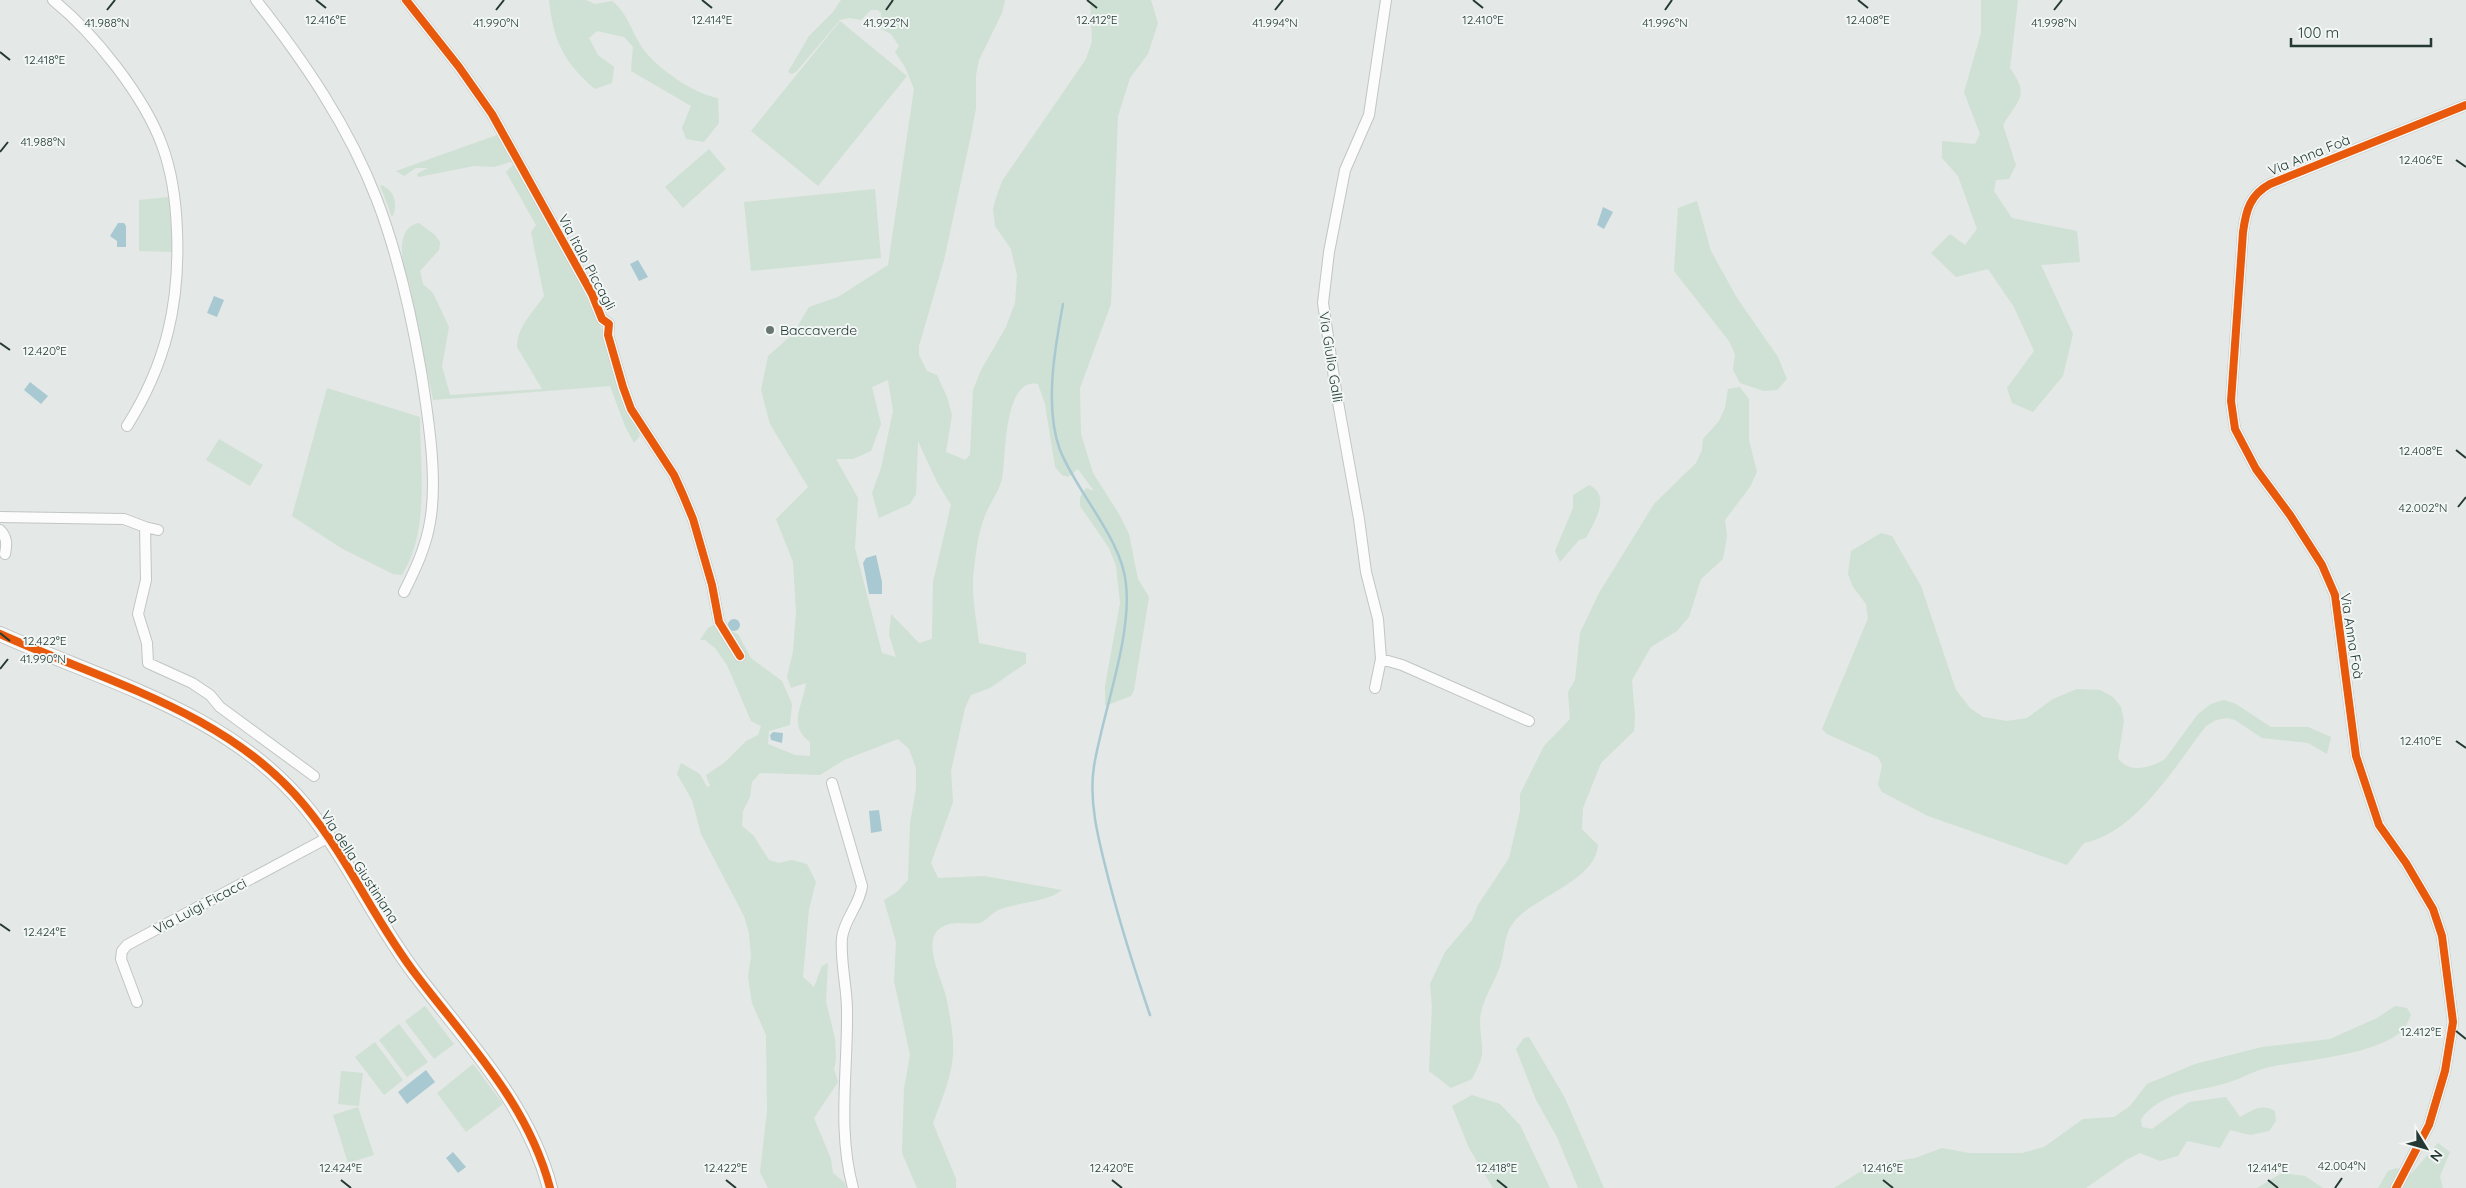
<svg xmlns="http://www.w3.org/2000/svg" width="2466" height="1188" font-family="Quicksand,sans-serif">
<rect width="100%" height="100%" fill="#e4e8e6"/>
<path fill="#cfe0d4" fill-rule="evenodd" d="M549,0H586L595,4L612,1C628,13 632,34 644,50C658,69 694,94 718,98L719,123L704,142L686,139L682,128L691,106L631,71L633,47L624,37L597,31L589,38L598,55L614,67L612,83L595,89C564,63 553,40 549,0Z
M841,0H1005L1002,13L979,60L976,75V108L971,135L944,260L919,346V355L927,371L937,375L947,397L952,415L946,452L965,460L970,455L973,390L981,370L1006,327L1015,303L1017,275L1011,249L995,226L993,209L996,198L1002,181L1086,59L1092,41L1090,0H1151L1158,23L1148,54L1130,78L1118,116L1111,304L1080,388L1081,434L1093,473L1119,514L1129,534L1138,579L1149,597L1134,690L1131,696L1105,706V686L1120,603L1116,566L1109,548L1080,506V497L1086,488L1094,491L1078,469L1068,477L1062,475L1055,467L1045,404L1038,384C1003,376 1006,460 1002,479C998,494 987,507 983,521C977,538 975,560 973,578C972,599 977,623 979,643L1026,653V663L990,688L971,695L965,708L951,771L953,802L931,863L938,878L984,876L1062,890C1047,902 1020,902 1001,909C993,911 987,921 979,923C968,925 953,920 942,927C919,940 944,981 947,1001C950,1017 954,1037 953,1054C952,1077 941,1101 933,1123L956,1179V1188H917L902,1153L904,1089L910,1055L894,981L896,942L884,900L897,892L908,880L910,823L916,789V768L909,749L898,739L844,760L820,775L760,773L752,782L750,797L743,811L742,826L753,835L769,860L779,863L792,860L807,864L816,882L809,909L803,977L814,987L822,966L828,963L826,1001L835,1039L836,1059L834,1069L838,1082L814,1118L831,1159L833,1173L845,1183L846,1188H768L760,1172L767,1111L766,1035L752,1003L748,977L751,956L749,933L744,916L701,834L692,800L677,774L681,763L700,774L707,787L710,786L706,775L724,763L746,741L758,735L761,726L751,721L727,665L715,648L705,640H700L708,628L716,624L738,634L751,658L782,681L792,704L790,725L769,731L768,744L795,755L810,756V742C787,725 803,706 806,683L791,688L787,677L793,652L796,611L793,562L776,519L808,487L770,424L761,390L768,356L793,334L809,307L838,297L888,265L914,89L905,67L895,52L899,46L891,34L881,29V13L878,10H871L861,20L850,18L840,20L796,72L792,74L788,72L809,36L833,12ZM888,380L893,411L881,468L872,493L879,518L910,504L916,494L918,441L937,482L951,505L933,582L932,639L919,643L891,614L889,635L896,657L882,653L855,548L858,498L836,459H853L871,451L881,424L872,387Z
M1981,0H2018L2010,68C2030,96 2019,98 2003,125L2016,165L2009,179L1996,180L1994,191L2012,218L2077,231L2080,262L2041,265L2073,334L2063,376L2033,412L2012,403L2007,388L2034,351L2014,307L1988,269L1956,277L1931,253L1950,234L1965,245L1977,229L1958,176L1942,158V141L1975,144L1980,134L1964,92L1981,33Z
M840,21L907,76L818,186L751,131Z
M497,135L513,161L494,167L474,166L418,177L417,174L428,168H416L404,176L396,171Z
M709,149L726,169L683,208L665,187Z
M514,164L578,280L604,334L629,411L640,436L634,443L625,426L610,386L433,400L409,281C401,265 395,227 419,223L435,235L440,242L439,250L420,271L423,284L433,293L449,327L442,366L450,395L542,389L517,347C517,327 533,312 544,296L531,232L536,225L506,172Z
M380,185C394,188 399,205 392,217Z
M875,189L881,258L751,271L744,202Z
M169,197L173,252L139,251V200Z
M1697,201L1711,251L1737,298L1778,357L1787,379L1777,390L1764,391L1740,383L1733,370L1735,354L1729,341L1674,271L1678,208Z
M1740,387L1749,399V440L1757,472L1750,487L1725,520L1727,536L1723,559L1701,579L1689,617L1677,631L1651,647L1632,680L1635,717L1634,731L1601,763L1583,808L1582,829L1598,845C1595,882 1532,897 1513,923C1504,935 1505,949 1501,963C1496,980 1485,995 1481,1012C1478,1026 1483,1041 1482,1054C1481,1063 1475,1072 1472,1079L1451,1088L1429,1071L1432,1006L1430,984L1445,952L1472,920L1478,905L1509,858L1520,811V794L1544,746L1570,719L1568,692L1575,680L1580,633L1599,593L1654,504L1696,463L1702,450L1703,439L1719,421L1725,408L1728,389Z
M327,388L420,417C420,469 430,530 402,575L393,574L341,548L292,516Z
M219,439L263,465L250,486L206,460Z
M1589,485C1612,496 1594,522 1586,538L1579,540L1560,562L1555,551L1573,508V495Z
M1881,533L1892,536L1921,586L1956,690L1970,708L1983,717L2007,721L2027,718L2053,699L2077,689L2100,690L2113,697L2121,707L2124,721L2118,758C2128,774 2151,768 2165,759L2198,714L2211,704L2224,700L2236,704L2271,727H2308L2331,737L2327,754L2308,743L2262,738L2235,720L2227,718L2216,720L2206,726C2175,766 2136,833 2084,843L2067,865L1928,816L1882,792L1878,785L1882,765L1878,757L1827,734L1822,729L1868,618L1866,604L1853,587L1848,574L1851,551Z
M425,1006L454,1044L434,1059L405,1021Z
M2395,1006L2407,1008L2411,1015C2409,1019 2407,1025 2404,1029C2379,1055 2304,1060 2269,1067C2253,1071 2239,1080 2223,1084C2191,1093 2163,1091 2141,1119L2142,1127L2152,1129L2189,1102L2226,1097L2240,1117C2253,1110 2261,1103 2275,1111L2276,1121L2269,1131L2250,1135L2230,1130L2220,1148L2187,1141L2178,1156L2160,1161L2140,1153L2126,1160L2086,1188H1834L1871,1165L1915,1158L1942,1148L1969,1153H2022L2044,1147L2083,1119L2114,1117L2130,1106L2147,1084L2195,1064L2262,1047L2330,1039L2377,1018Z
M399,1024L428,1062L407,1077L379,1040Z
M1529,1037L1565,1098L1604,1188H1578L1557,1137L1536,1100L1516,1049L1524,1038Z
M375,1042L403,1080L384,1095L355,1057Z
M473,1064L503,1104L466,1132L437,1093Z
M341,1071L363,1073L359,1106L338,1104Z
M1472,1095L1500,1104L1520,1125L1550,1188H1493L1469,1148L1452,1106Z
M358,1107L374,1155L348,1163L333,1115Z
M2438,1143L2450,1152L2440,1176L2443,1188H2378L2388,1171L2396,1168L2411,1174Z
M2282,1173L2305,1176L2323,1188H2257Z"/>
<path fill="#a9c9d2" d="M1603,207L1613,212L1604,229L1597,225Z
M118,223H124L126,226V247H117V241L110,236Z
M638,260L648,277L639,281L630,264Z
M214,296L224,300L217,317L207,313Z
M30,382L48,396L41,404L24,390Z
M876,555L882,582V594H869L863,563L866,558Z
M728 625a6 6 0 1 1 12 0a6 6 0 1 1-12 0Z
M773,732L783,733L782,743L771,740L770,735Z
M879,810L882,831L871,833L869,811Z
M426,1070L435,1082L407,1104L398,1092Z
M453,1152L466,1167L458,1173L446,1158Z"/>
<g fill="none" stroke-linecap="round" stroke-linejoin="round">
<path stroke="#a9c9d2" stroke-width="2.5" d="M1063,304C1055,347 1044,407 1060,450C1077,493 1122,539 1126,584C1132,637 1103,712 1094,766C1088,804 1100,845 1109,881C1121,927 1135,971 1150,1015"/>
<defs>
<path id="street" d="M53,0C94,33 144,96 162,145C172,172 176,202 177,231C180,304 166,364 127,426
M256,0C304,61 349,127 377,200C398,255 411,313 421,371C428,416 438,478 430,522C426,547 415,570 404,592
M406,0L459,67L492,114L592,294L602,319L609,324L608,335L623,387L631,409L674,475L683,495L693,519L712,585L719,622L740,656
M0,517L124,519L145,527L146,580L138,614L147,643L148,663L192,683L210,695L220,707L314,776
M145,527L158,530
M0,530C7,537 7,544 5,554
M1381,659L1402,665L1529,721
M1375,688L1381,659L1378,619L1366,572L1359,519L1336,391L1323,303L1329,252L1345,170L1369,115L1386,0
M832,783L862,886C860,905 844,919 842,938C840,961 847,987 847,1010C848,1070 837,1130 853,1188
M137,1002L121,959L122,951L127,945L329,837
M2396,1188L2429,1125L2445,1071L2453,1022L2442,936L2433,909L2406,863L2379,825L2356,756L2335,595L2322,565L2290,515L2256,469L2235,429L2231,401L2243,232C2246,210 2250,195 2270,184L2466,105"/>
<path id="secondary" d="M0,634C106,682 228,712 305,806C349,859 375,922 417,976C468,1043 528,1104 550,1188"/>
</defs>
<use href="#street" stroke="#c1c5c3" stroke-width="12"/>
<use href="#secondary" stroke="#c0c5c3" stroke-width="16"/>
<use href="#street" stroke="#fbfcfb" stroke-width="10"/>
<use href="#secondary" stroke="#fbfcfb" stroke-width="14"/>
<defs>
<path id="cycleway" d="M406,0L459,67L492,114L592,294L602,319L609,324L608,335L623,387L631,409L674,475L683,495L693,519L712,585L719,622L740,656
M0,634C106,682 228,712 305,806C349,859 375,922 417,976C468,1043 528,1104 550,1188
M2396,1188L2429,1125L2445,1071L2453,1022L2442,936L2433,909L2406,863L2379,825L2356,756L2335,595L2322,565L2290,515L2256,469L2235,429L2231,401L2243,232C2246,210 2250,195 2270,184L2466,105"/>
</defs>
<use href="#cycleway" stroke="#f2f7f5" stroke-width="11"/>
<use href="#cycleway" stroke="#e8590c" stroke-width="8"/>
</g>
<path fill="none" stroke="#243934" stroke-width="2" d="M316,0L326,8M702,0L712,8M1087,0L1097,8M1473,0L1483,8M1858,0L1868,8M107,10L115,0M496,10L504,0M886,10L893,0M1275,10L1283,0M1665,10L1672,0M2054,10L2062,0M0,52L10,60M0,152L8,142M2456,160L2466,167M0,343L10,350M2456,450L2466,458M2458,507L2466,497M0,633L10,641M0,669L8,659M2456,741L2466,748M0,924L10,931M2456,1031L2466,1039M341,1180L351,1188M726,1180L736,1188M1112,1180L1122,1188M1497,1180L1507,1188M1883,1180L1893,1188M2268,1180L2278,1188M2335,1188L2342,1178"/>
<circle fill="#677672" stroke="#f2f7f5" stroke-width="2" cx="770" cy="330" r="5"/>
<g text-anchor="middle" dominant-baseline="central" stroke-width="4" stroke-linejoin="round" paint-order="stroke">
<g font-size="14" fill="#243934" stroke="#f2f7f5">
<text transform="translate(2309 155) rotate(-22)">Via Anna Foà</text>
<text transform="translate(587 262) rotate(62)">Via Italo Piccagli</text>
<text transform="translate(1331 357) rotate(81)">Via Giulio Galli</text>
<text transform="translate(2352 636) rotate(81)">Via Anna Foà</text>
<text transform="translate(360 867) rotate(57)">Via della Giustiniana</text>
<text transform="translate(200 906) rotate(-28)">Via Luigi Ficacci</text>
</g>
<g font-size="14" fill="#243934" stroke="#f2f7f5" text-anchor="start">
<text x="780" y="330">Baccaverde</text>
</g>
</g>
<g font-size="12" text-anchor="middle" fill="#243934" stroke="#f2f7f5" stroke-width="4" stroke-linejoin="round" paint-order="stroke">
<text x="712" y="24">12.414°E</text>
<text x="1097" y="24">12.412°E</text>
<text x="1868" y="24">12.408°E</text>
<text x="326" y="24">12.416°E</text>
<text x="1483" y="24">12.410°E</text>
<text x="107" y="27">41.988°N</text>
<text x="496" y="27">41.990°N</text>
<text x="886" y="27">41.992°N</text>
<text x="1275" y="27">41.994°N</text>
<text x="1665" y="27">41.996°N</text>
<text x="2054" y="27">41.998°N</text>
<text x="45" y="64">12.418°E</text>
<text x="43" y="146">41.988°N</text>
<text x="2421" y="164">12.406°E</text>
<text x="45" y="355">12.420°E</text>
<text x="2421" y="455">12.408°E</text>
<text x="2423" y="512">42.002°N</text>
<text x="45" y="645">12.422°E</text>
<text x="43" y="663">41.990°N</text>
<text x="2421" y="745">12.410°E</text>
<text x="45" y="936">12.424°E</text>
<text x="2421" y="1036">12.412°E</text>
<text x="2342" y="1170">42.004°N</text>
<text x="341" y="1172">12.424°E</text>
<text x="726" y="1172">12.422°E</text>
<text x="1112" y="1172">12.420°E</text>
<text x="1497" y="1172">12.418°E</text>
<text x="1883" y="1172">12.416°E</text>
<text x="2268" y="1172">12.414°E</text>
</g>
<g transform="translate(2426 1148) rotate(127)" stroke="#f2f7f5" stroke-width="4" paint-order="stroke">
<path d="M0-4L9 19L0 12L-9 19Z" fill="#243934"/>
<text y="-8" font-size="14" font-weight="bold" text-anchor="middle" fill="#243934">N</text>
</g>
<path d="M2291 38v8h140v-8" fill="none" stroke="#243934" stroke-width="2.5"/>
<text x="2298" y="38" font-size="15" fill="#243934" stroke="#f2f7f5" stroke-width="4" paint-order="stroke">100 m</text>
</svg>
